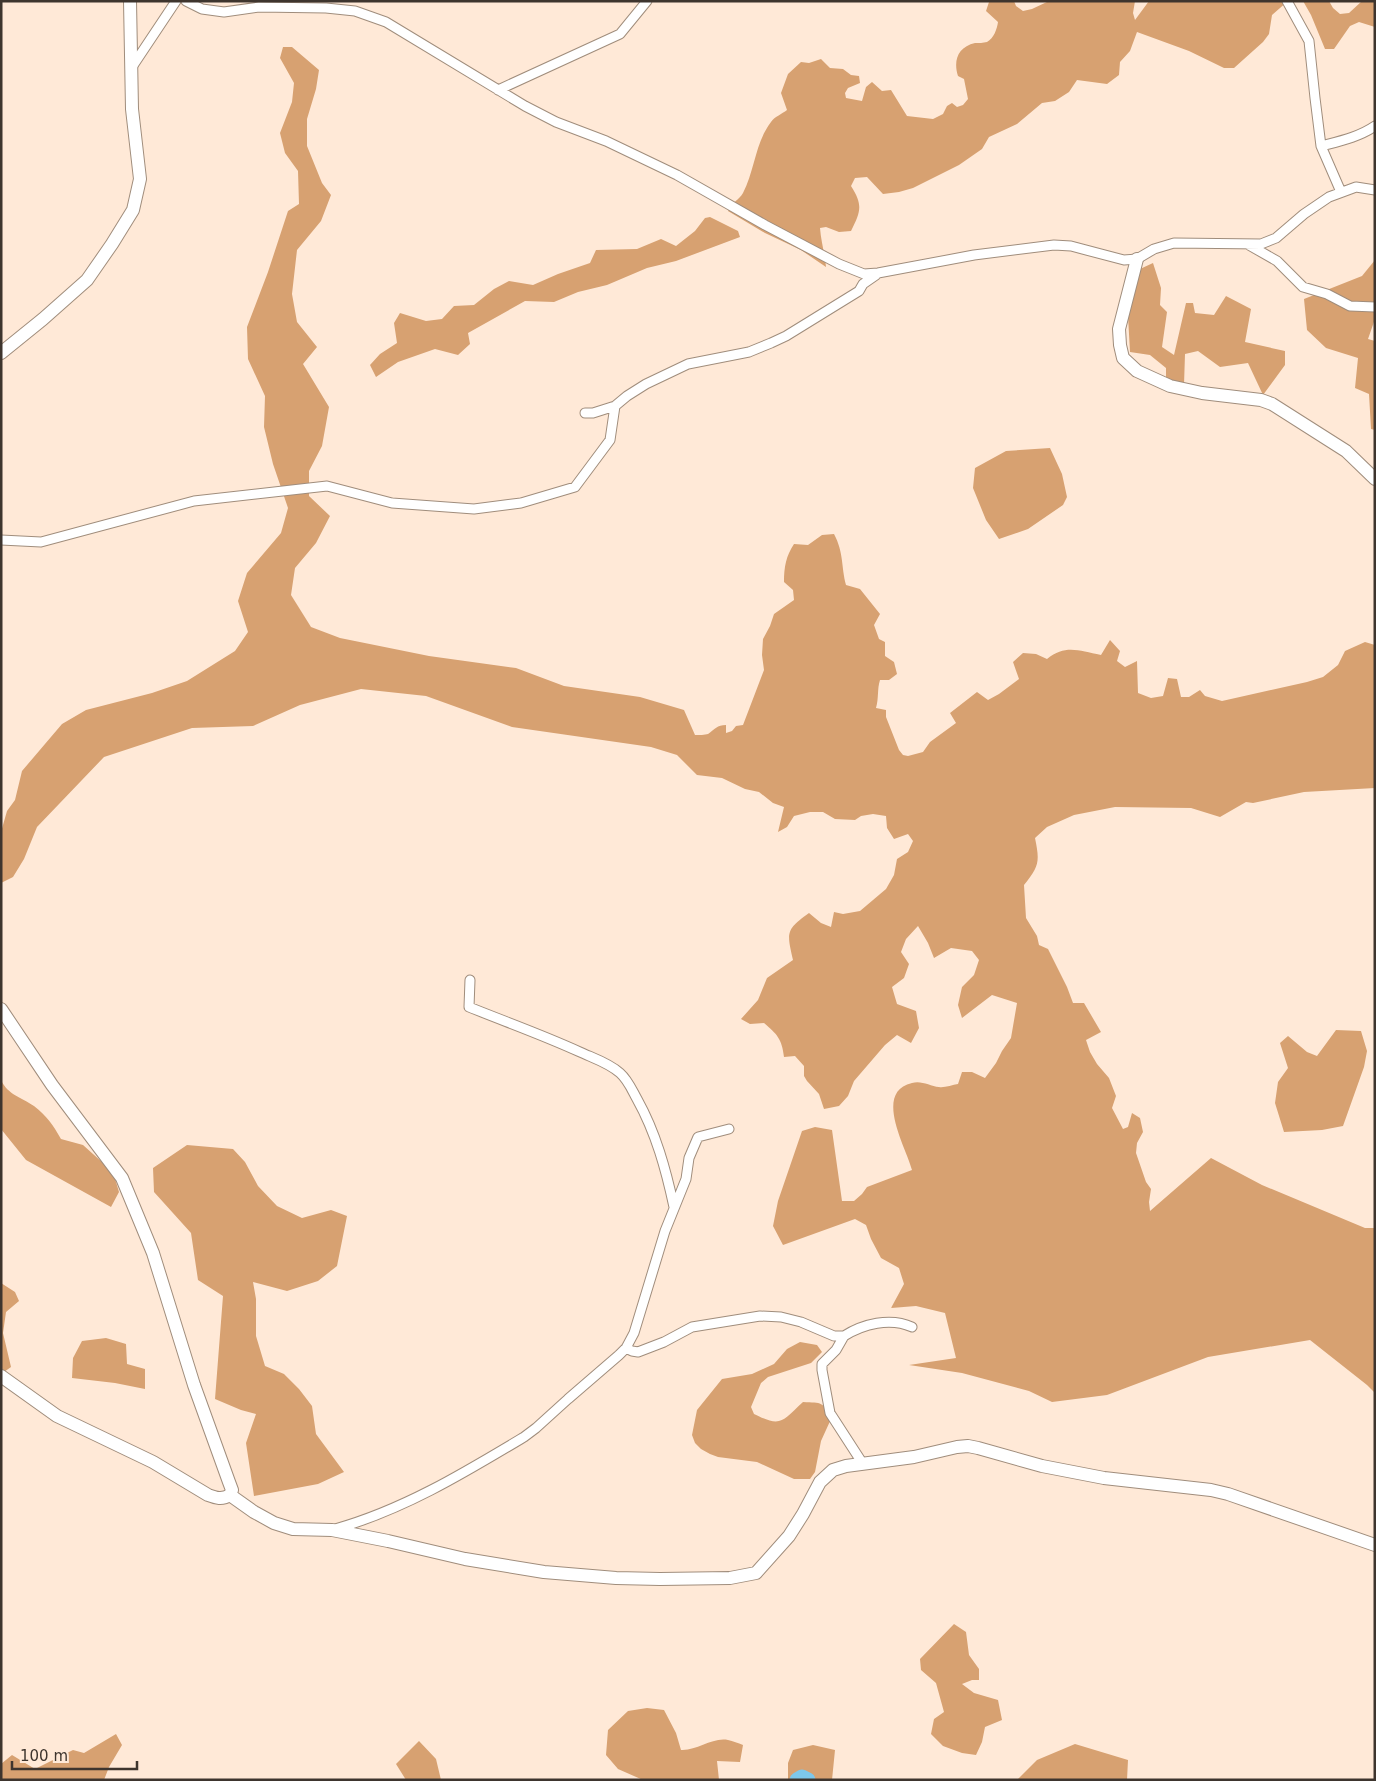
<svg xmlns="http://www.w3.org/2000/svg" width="1376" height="1781" font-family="'DejaVu Sans',sans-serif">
<rect width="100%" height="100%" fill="#ffe9d7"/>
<path fill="#d7a171" d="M992,1H1014L1016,6L1023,11L1032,9L1049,1H1135L1133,13L1135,20L1149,1H1288L1272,15L1269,34L1263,42L1234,68H1224L1189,51L1137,32L1130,51L1120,62L1119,75L1107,84L1077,80L1069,92L1055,101L1042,103L1017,124L989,137L982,149L959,165L913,188L899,192L883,194L867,177L855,178L851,186C863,205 861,211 851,231L839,232L826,227L820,228C821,242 825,254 826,267L801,250L765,233L728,211C732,202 739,200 743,193C755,170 755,143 771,122C774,117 782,114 787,110L781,93L788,74L801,62L809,63L821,59L830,68L843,69L851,75L859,76L860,83L848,88L845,93L846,98L862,101L866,87L872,82L882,91L891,90L907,116L933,119L943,114L947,106L952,103L957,107L963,105L968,99L964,79L958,76C953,60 958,47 975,43C979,43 983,43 987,42C994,38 997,29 998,22L986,11L989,2Z
M1303,1H1329L1333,8L1340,14L1349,13L1362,1H1375V27L1359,22L1350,26L1334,49H1325L1311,15Z
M283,47H292L319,70L316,89L307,119V146L322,183L331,195L321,221L297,250L292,294L297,322L317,347L303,364L329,407L322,446L309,471V496L330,516L316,543L295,568L291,595L311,627L340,638L429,656L516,668L564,686L640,697L684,710L695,735C699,735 705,735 708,734C715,729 717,725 726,725V733L732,731L736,726L743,725L764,670L762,655L763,639L770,626L774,614L794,600L793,590L784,582C784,567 786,556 794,544L808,545L822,535L834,534C844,553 841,566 846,585L860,589L880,614L874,625L879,639L885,642V656L894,662L897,674L889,680H880C877,689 879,698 876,708L886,710V717L899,750L903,755L908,756L923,752L930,742L956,723L950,713L977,692L988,700L999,694L1019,679L1013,662L1023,653L1036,654L1047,659C1066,644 1079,651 1101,655L1110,640L1120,651L1117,661L1125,667L1137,661L1138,693L1151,698L1163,696L1168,678L1177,679L1181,697H1189L1200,690L1205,696L1222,701L1307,682L1323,677L1338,665L1345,651L1365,642L1375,645V788L1304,792L1253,803L1246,802L1220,817L1191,808L1115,807L1074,815L1047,827L1035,838C1040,862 1039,866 1024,885L1026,918L1037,936L1039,945L1048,949L1067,987L1073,1003H1084L1101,1032L1086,1040L1090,1052L1097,1064L1109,1078L1116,1096L1112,1108L1123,1129L1128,1127L1132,1113L1140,1118L1143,1132L1137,1143L1136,1153L1146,1182L1151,1189L1149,1202L1150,1211L1211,1158L1262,1185L1365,1228H1375V1393L1367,1385L1310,1340L1208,1357L1107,1395L1052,1402L1029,1391L962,1373L909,1365L956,1358L945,1313L916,1306L891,1308L904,1284L899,1268L881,1258L871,1239L866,1225L855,1219L783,1245L773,1226L778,1201L802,1131L815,1127L832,1130L842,1201H854L862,1194L867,1187L912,1170C906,1147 873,1092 912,1083C921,1080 930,1086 939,1087C944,1088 952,1085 958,1084L962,1072H972L985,1078L996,1063L1002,1051L1011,1038L1017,1003L992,995L962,1018L958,1005L962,987L974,975L979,960L972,951L951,948L934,958L928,943L918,926L906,939L901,952L909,964L904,978L892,987L897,1004L916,1011L919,1028L911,1043L897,1035L885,1045L854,1081L848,1096L839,1106L824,1109L819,1094L807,1081L804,1076V1066L795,1056L784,1057C782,1039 777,1034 764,1023L750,1024L741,1019L758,1000L767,978L793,960C787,933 785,930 809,913L821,923L831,927L834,912L843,914L860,911L886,889L894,875L897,859L908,852L913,841L908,834L894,839L887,828L886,816L873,814L861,816L855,820L835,819L823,812H810L794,816L787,827L778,832L784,807L773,803L759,792L745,789L722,778L697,775L677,755L651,747L512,727L426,696L361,689L300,705L253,726L192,728L104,757L37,827L24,859L13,877L1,883V832L7,811L15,800L22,771L62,724L86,710L152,693L187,681L235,651L248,632L238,601L247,573L281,533L288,508L273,464L264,427L265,396L248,359L247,327L268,272L288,211L299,204L298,171L285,153L280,133L292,102L294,83L280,58Z
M710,217L738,231L740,237L676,261L647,268L607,285L578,292L554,302L525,301L468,333L470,344L458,355L435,349L398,362L376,377L370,365L380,354L397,343L394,323L400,313L426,321L442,319L454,306L474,305L494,289L509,281L533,285L558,274L590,263L596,250L637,249L661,239L676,246L695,231L705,218Z
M1375,260V319L1368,339L1375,341V430L1371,429L1369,394L1355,388L1358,358L1326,348L1307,330L1304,299L1362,276Z
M1153,263L1161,288L1160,305L1167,312L1162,347L1174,355L1186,303H1193L1195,313L1214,315L1226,296L1251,309L1245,342L1285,351V365L1263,395L1248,363L1220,367L1198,351L1185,354L1184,385L1166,383V368L1150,355L1130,352L1128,316L1127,275Z
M1050,448L1062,474L1067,497L1063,505L1028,529L999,539L986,520L973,488L975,468L1006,451Z
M1336,1030L1361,1031L1367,1051L1364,1067L1343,1126L1322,1130L1284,1132L1275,1103L1278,1082L1288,1068L1280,1043L1288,1036L1307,1052L1317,1056Z
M1,1080C8,1095 21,1097 34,1106C47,1116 53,1125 61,1139L83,1145L113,1172L119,1192L111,1207L26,1160L1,1129Z
M187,1145L233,1149L245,1162L258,1186L277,1206L302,1218L331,1210L347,1216L337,1266L318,1281L287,1291L253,1282L256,1299V1336L265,1366L284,1374L299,1389L312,1406L316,1434L344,1472L318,1484L254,1496L246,1443L256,1414L241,1410L215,1399L223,1296L198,1280L191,1233L154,1192L153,1168Z
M1,1283L15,1292L19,1301L6,1312L3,1333L11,1367L4,1372L1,1370Z
M106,1338L126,1344L127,1364L145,1369V1389L115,1383L72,1378L73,1358L82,1341Z
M800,1342L817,1345L822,1352L811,1363L768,1377L761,1383L751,1407L754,1414C782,1428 782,1421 803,1402C822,1403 823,1401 831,1419L821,1441L815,1472L810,1479H794L757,1462L718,1457L710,1454L701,1449L695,1443L692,1435L697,1410L722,1379L752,1374L774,1364L787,1349Z
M954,1624L966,1632L969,1655L979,1669V1680H972L962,1684L974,1693L998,1700L1002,1720L985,1727L982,1742L976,1755L962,1753L943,1746L931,1734L934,1719L944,1712L936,1683L921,1670L920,1659Z
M647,1708L664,1710L676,1733L681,1750C697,1751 712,1737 728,1740C733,1741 738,1743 743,1745L740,1762L717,1761L719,1780H643L618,1769L606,1755L608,1730L628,1711Z
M116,1734L122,1745L109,1767L104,1780H1V1764L12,1755L35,1769L73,1750L84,1753Z
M419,1741L436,1759L441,1780H406L396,1764Z
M1075,1744L1128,1760L1127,1780H1017L1037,1760Z
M813,1745L835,1750L832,1780H788V1763L793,1750Z"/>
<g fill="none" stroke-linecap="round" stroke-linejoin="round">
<path stroke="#7dc8ec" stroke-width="15" d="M797,1780L802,1777L808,1780"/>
<defs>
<path id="street" d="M186,1L202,9L224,12L259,7L326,8L355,11L386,22L525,106L556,122L606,141L677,175L765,225L839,264L864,274L878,273L974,255L1054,245L1071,246L1124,260L1137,259L1154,249L1174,243L1261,244L1276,238L1304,214L1329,197L1356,187L1375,190
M1287,1L1309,41L1315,98L1321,146L1341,192
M132,67L176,1
M498,90L620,34L647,1
M1321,146C1340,141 1359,137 1375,126
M1249,245L1277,261L1303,287L1327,294L1350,306L1375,307
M585,413H593L615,406L627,396L646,384L688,364L749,352L771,343L786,336L859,291L863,284L876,275
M1,540L41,542L194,501L327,486L392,503L474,509L521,503L575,487L610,440L615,406
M470,980L469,1007C506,1022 543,1035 580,1052C593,1058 609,1063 620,1073C628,1080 632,1090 637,1099C656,1133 666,1170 674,1207
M844,1336C863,1324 890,1317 912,1327
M626,1348L632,1351L638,1352L664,1342L692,1327L760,1316L781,1317L801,1322L834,1336H844L836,1350L822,1364V1370L830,1413L863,1464
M335,1529C403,1510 464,1473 524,1437L536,1428L568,1399L619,1355L626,1348L634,1333L665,1231L686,1179L689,1158L698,1137L729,1129"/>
<path id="secondary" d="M1137,259L1119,329L1120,345L1123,358L1137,371L1170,386L1202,393L1261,400L1272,404L1346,451L1375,479
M1,353L43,319L87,280L112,244L133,210L140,179L132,109L130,1
M1,1009L52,1085L122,1178L153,1253L194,1385L229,1482L232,1490L230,1495
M1,1376L57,1416L153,1462L208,1495C216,1498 222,1500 230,1495
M230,1495L254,1512L274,1523L293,1529L332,1530L388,1541L465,1559L544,1572L616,1578L660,1579L730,1578L756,1573L789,1536L803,1514L820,1482L833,1470L846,1466L914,1457L957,1447L968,1446L978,1448L1042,1466L1104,1478L1211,1490L1228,1494L1375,1545"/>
</defs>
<use href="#street" stroke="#a08d7c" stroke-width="11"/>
<use href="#secondary" stroke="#a08d7c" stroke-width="14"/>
<use href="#street" stroke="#fff" stroke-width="9"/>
<use href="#secondary" stroke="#fff" stroke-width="12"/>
</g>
<rect width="1376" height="1781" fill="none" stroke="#3e352e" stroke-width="5"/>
<path d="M12 1761v8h125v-8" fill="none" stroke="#3e352e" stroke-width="2.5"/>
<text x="20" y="1761" font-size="15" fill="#3e352e" stroke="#ffe9d7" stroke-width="4" paint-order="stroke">100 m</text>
</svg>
